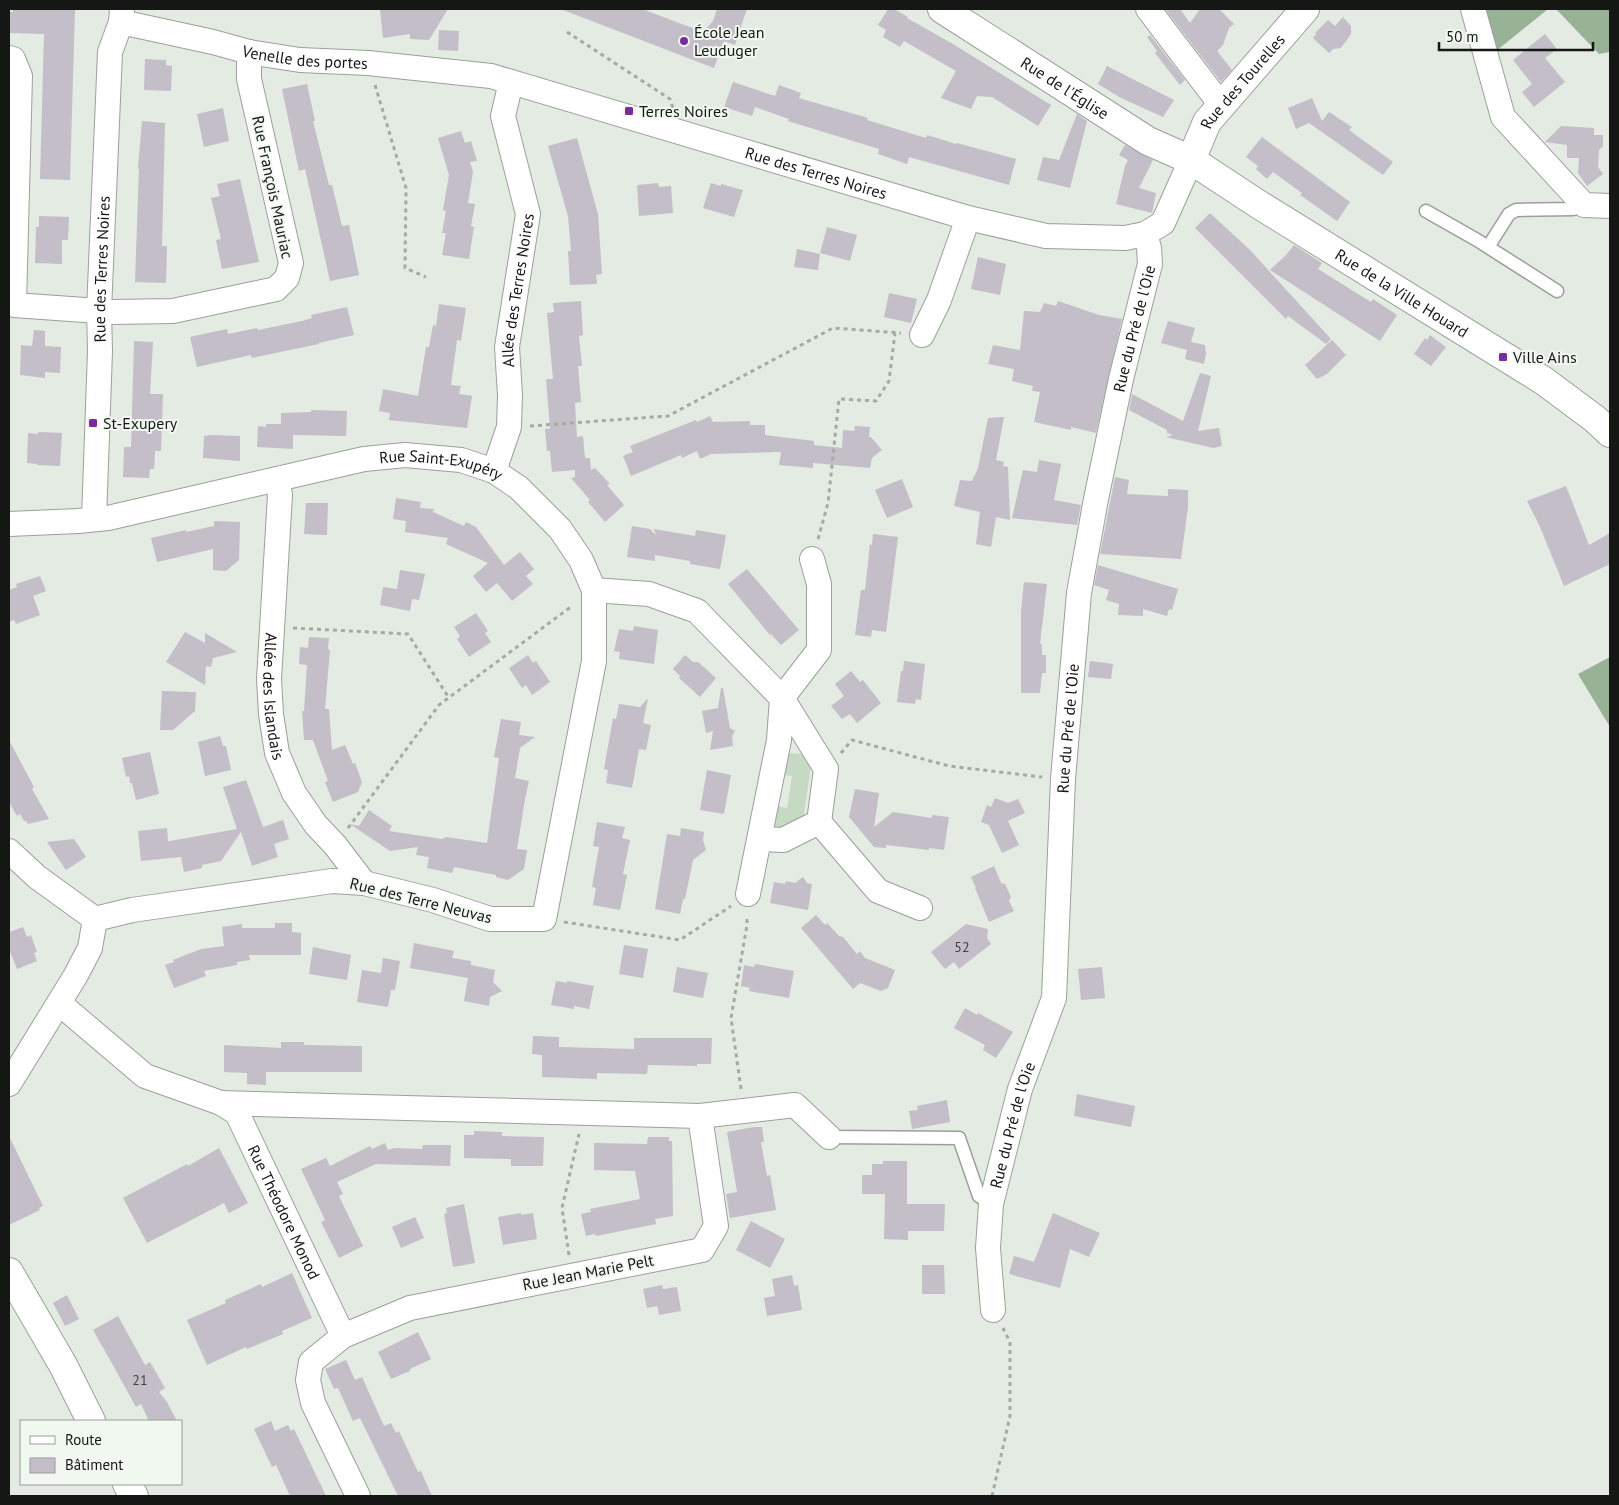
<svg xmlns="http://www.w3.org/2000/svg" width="1619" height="1505" font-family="'PT Sans',sans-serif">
<rect width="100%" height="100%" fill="#e3ebe2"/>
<path fill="#c6dac3" d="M790,753L802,754L811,766L803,820L788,831L775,827L771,805L787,808L792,776L776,774Z"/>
<path fill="#98b295" d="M1484,9H1548L1496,51Z
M1556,9H1610V52L1599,54Z
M1610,657V727L1578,674Z"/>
<path fill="#c3bec7" d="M13,9H75L70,180L40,179L44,34L9,33V12H13Z
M380,9H448L429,40L410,39V34L383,38Z
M564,9H642L703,32L713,21L717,9H747L735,45L724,41L714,68L563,10Z
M888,9H894L908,17L907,18L953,44L1051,105L1038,126L992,97L977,96L971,109L941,98L956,71L904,41L900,47L883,37L886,30L878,25Z
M1165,9H1180L1190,23L1200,9H1219L1234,24L1229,28L1223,45L1217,51L1232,70L1221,82Z
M1343,17L1351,26V34L1341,48L1333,49L1329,53L1313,38L1316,34L1315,33L1328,20L1335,26Z
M439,30L459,31L458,51L438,50Z
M1545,34L1557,49L1545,58L1565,82L1534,107L1522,92L1532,84L1513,60Z
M1150,35L1185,80L1180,85L1155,53L1157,51L1147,37Z
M145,59L166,60V65L172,66L171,91L144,90Z
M1107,66L1174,100L1163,117L1121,98L1098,84Z
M733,82L775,96L779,85L801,93L799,98L868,118L867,120L926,138L927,135L956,144L957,143L1016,159L1009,185L909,157L907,164L878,154L879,149L788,121L789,119L755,107L752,116L724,107Z
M307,84L315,121H313L329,185H332L342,226L349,225L359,275L330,281L305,169L299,171L282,89Z
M1312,98L1322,121L1329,112L1352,127L1349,130L1393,162L1383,175L1309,123L1296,129L1288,108Z
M223,108L229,141L204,147L197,114Z
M1077,114L1087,121L1070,188L1037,180L1043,157L1059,160Z
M142,121L165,123L162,246H167L166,283L135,282L139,169L138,168Z
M1561,126L1594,128V135H1603V146L1599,150L1598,167L1603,174L1587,186L1578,173L1579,158H1567V145L1545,142Z
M461,131L465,143L471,141L477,161L470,162L473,172L468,203L475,204L471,226L474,227L469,259L442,255L446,233H442L446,211L443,210L449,175L438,138Z
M1262,137L1350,202L1337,221L1300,195L1302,193L1273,172L1267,179L1256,169L1258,166L1246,157Z
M577,138L598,214L602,274L596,275L597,284L570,285L568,251H571L568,216L548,146Z
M1125,145L1153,160L1139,188L1156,193L1152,213L1116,204L1125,166L1128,160L1119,155Z
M240,179L259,262L222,269L216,240L221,239L211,198L220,196L217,184Z
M658,183L659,187L671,186L673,213L639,216L637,185Z
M711,183L721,186V184L743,190L734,217L703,208Z
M1210,213L1250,250L1331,339L1326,344L1288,316L1286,319L1195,228Z
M39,216L69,217L68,240H62V264L35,263L36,227H39Z
M827,227L857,235L850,261L820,253Z
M1294,245L1322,263L1318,269L1371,302L1373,299L1397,315L1380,341L1270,270L1286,255Z
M797,249L820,254L818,270L794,267Z
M978,257L1006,264L1000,295L971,289Z
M889,293L917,299L911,323L884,317Z
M581,301L583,335L579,336L582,366H578L581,402L575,403L577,437L583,436L585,458H590L591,470L595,468L610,484L607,485L624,505L605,522L588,502L590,500L571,478L575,477V470L552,472L550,451H547L545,429H550L546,379H553L547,313L554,312L553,303Z
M1058,301L1099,315L1122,319L1096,433L1071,427V430L1034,422L1040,392L1032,391L1033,386L1012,381L1014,369L988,364L993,345L1020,350L1024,311L1040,312L1044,303L1056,306Z
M439,304L466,308L461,341L457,340L451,385L461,386L459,394L472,396L467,428L389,420L390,413L379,411L383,389L418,396L426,347H429L433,325L436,326Z
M347,307L354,335L319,343V344L252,358L251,355L197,367L190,337L227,329L228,334L257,328L258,330L302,321L312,318L311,315Z
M1168,321L1195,328L1191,342L1205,345L1206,354L1204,364L1185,359L1187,350L1161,343Z
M34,330L45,331V346L61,347L60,373L45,372V378L20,375L21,345L32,346Z
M1430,335L1446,347L1431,366L1414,354L1425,338L1427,340Z
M1332,340L1346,355L1327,374L1317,379L1305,365Z
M134,341L153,342L150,394H163L161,451H155L154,469H150L149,478L123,477L124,447H131Z
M1200,373L1211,376L1198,431L1219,428L1222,446L1213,448L1166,437L1173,435L1167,433V430L1129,410L1132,394L1183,421Z
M311,410L347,411L346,436L293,435V449L257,447L258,426L266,427V424H281V413L311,412Z
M710,416L713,422L750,421V425H765V435L814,441V445L842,448L843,430L854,431L855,426L870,427L869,437H871L882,450L872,458L870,468L813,463V468L779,465L781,452L711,454L700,459L697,451L682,458L681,455L631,476L623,456L633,452L630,446L696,420L697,422Z
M1004,417L996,460L1004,462L1003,466L1008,467L1010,520L996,517L991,547L976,544L980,512L954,506L960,480L972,481L978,468L988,418Z
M38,432L62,433L60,466L37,465V464L27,463L28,433L38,434Z
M211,435L240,436V461L203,458L204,436Z
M1039,460L1061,464L1054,500L1081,505L1077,525L1012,518L1023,470L1037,472Z
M1115,477L1129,480L1127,494L1168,496V489L1188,490V507L1181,559L1100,554Z
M902,479L913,507L887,518L875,490Z
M1566,486L1589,545L1610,533V564L1564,586L1540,527L1527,501Z
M396,498L421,502L420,508L434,509L433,512L464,526L466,522L476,527L504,565L520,552L534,569L526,576L533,584L512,601L497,583L486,592L473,576L488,563L446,544L448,538L405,532L406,521L393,519Z
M306,503H328L327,535L304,534Z
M214,521L240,522L239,560L226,571L213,570V549L157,562L151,538L186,530V532L214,526Z
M632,526L650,529L656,535L654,529L695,536L696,530L726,535L720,569L690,564V561L655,555V561L627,557Z
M873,534L898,537L886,632L872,630L871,637L855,635L861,590H865L870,544L872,545Z
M1098,565L1178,589L1172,610L1169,609L1167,616L1143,609V616L1118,615L1119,604L1106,600L1109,590L1094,585Z
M747,569L799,630L781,645L771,634L770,635L728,584Z
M400,570L425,574L419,600L412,599L410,611L380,605L383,587L397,589Z
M40,576L46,591L33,596L40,615L16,624L14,620L9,622V590L17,587L16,584Z
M1024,582L1047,584L1040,644H1042V655H1046V673H1042L1040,693H1021V611Z
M476,613L488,631L485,633L491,642L469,657L457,639L460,636L454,627Z
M634,626L658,630L654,664L619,659L620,652L614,651L619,629L633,631Z
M185,632L205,643V633L237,652L213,658L211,667L206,666L205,685L166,662Z
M309,637L329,638L328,649L330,650L325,709H329L332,750L345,745L353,764L355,763L362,782L358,792L333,802L325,782L328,781L313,740H304L302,711H304L307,665L299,664L300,647L308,648Z
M528,655L533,663L536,661L550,682L532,695L526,685L522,688L509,668Z
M685,655L693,662H698L716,678L700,697L679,678L680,676L673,669Z
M904,661L925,664L921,700L916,699L915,704L897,702L901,671H903Z
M1090,661L1113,664L1111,679L1088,677Z
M851,671L860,682L863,680L881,703L857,723L850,714L842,719L831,706L844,696L835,684Z
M721,688H723L730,728L735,731L732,736L733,746L710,750L713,731L706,733L702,711L718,708Z
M162,691L196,692L195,711L173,730H160Z
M648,698L643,723L651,725L646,750L639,749L632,788L606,783L608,770L604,769L613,718L616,719L619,704L640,707Z
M501,719L521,722L519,735L535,737L520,748L515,778L529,781L525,799L517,849L527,850L524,869L508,880L496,877V875L454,867L452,873L427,868L429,857L416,855L418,847L390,851L350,824L359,826L369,810L392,826L389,831L442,839L446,837L487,843L499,758L494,757Z
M220,736L223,746H226L231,770L205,776L198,742Z
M9,740L34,787L32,789L49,819L28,824L26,821H24L20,814L17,816L9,802Z
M150,752L159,794L136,800L132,783H130L129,776L126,777L122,758Z
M707,770L731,775L724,814L700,810Z
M246,780L263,827L283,820L289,839L274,844L278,857L252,866L241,832L221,861L202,865V868L184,872L181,857L141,861L138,831L167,828L168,841H170L237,829L223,787Z
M855,789L879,793L874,827L893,812L932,818V815L949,817L944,850L929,848V850L886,845V848L874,847L849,817Z
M995,798L1008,803L1018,799L1025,813L1008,821L1019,845L1002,853L989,825L981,822L987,805L991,807Z
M597,822L625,827L622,838L630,840L623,874L627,875L620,910L593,905L596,888L592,887L599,847L593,846Z
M681,828L704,832L703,840L706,850L693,860L685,899H683L680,914L655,909L667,834L680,836Z
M74,839L86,857L66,870L47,842Z
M994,866L1001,883L1005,884L1011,897L1009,901L1014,911L989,922L975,888H976L971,877Z
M803,877L807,883L812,884L808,910L770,903L774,882L785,884L786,881L795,883Z
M816,915L825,925L827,923L839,936L843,937L857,954L860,951L865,958L895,970L888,988L881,991L860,983L853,989L801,928Z
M275,923H292V932L301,933V955H249L250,960L237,962V965L204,971L206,976L174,988L165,965L174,962L173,960L201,949L224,946L222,927L242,924V928H275Z
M966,924L988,929L987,938L991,944L959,969L954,962L945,969L931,952Z
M23,927L27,937L31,935L37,952L34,953L37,961L17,969L9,949V932Z
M414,943L454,951L452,958L471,961V965L495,970L493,982L502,991L490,997L489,1006L464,1001L468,978L410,968Z
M624,945L648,949L643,978L619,974Z
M313,947L351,955L347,980L309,974Z
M383,958L400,961L395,990H391L388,1007L357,1002L362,970L381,973Z
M755,964L794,971L789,998L749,991L750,988L741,986L744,965L754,967Z
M677,967L708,973L703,998L673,992Z
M1102,967L1105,998L1081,1000L1078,969Z
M556,981L567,983V981L594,986L589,1009L574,1006V1009L551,1005Z
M965,1008L977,1015L978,1013L1013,1032L996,1058L983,1050L985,1045L954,1028Z
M533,1036L559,1037V1047L634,1049V1038H712L711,1064H697V1066L648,1065L647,1074L597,1073V1079L542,1077V1055L532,1054Z
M281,1042H304V1045L362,1046V1072H266V1085L247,1084V1073L224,1072V1045L281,1048Z
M1077,1094L1135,1106L1131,1127L1074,1116Z
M947,1100L950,1122L912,1129L909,1111L918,1110L917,1106Z
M754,1127H762L764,1142H761L767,1176L770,1175L776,1210L730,1218L726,1194L737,1192L727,1132Z
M474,1131L502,1132V1136L544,1137L543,1166H511V1159L464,1158V1135H474Z
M9,1136L43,1206L39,1208L40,1210L9,1225Z
M648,1137H669V1141H672L673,1216L655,1219L656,1224L596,1236L595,1234L586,1236L581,1214L591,1212L590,1209L640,1199L635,1171L594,1170V1143L647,1144Z
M385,1143L388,1150L394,1148L422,1149L423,1145H451L450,1166L376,1164L337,1182L343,1194L339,1196L363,1246L339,1258L321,1222L325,1220L301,1169L326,1158L330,1166L370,1146L372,1149Z
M219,1148L248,1203L229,1213L224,1203L147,1243L123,1198L187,1164L188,1166Z
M883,1161H907V1204H945L944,1231H908V1240L884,1239L885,1194H862V1175H872V1164H883Z
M464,1204L475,1263L453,1267L444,1214L447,1213L446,1208Z
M521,1213V1215L533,1213L537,1239L503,1245L498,1217Z
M1053,1213L1100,1233L1089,1257L1070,1249L1060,1288L1009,1274L1014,1256L1034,1262Z
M415,1217L424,1238L401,1248L392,1227Z
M751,1221L785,1239L770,1268L736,1250Z
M922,1265H944L945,1294H922Z
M292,1273L312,1318L282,1331L283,1334L247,1349L246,1347L207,1365L187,1320L226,1303L225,1300L261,1284L262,1287Z
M792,1275L794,1286L798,1285L802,1310L767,1316L764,1298L775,1296L772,1279Z
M662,1285L663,1289L677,1287L681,1311L659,1315L657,1306L647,1308L643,1289Z
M67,1295L79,1319L65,1326L53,1303Z
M118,1316L145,1365L150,1362L165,1388L159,1392L167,1402L177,1421H149L141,1404L136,1407L115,1369L93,1330Z
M418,1332L431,1359L410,1369V1371L391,1379L378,1352Z
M346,1360L355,1380L362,1377L384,1426L391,1423L396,1433L399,1431L418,1472L421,1471L432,1496H398L360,1418L353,1421L338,1388L334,1389L325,1369Z
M271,1421L275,1431L288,1425L291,1431L294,1429L326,1496H290L276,1465L272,1467L254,1429Z"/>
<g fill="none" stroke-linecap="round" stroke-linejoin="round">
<defs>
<path id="lane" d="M1426,211L1477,240L1557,291
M1488,247L1509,214L1516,210L1573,209L1584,205
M829,1137L959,1138L979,1196L991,1204"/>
<g id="street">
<path d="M1148,9L1221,105"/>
<path d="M1473,9L1503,117L1584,205L1610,206"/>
<path id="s1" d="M121,22L213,42L249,52L300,60L368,63L491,76L968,218L1046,236L1125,238L1145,234L1163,223L1191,160"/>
<path d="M9,58L13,59L20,76L14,305L113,312L173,311L276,289L287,278L291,263L249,79V52"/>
<path d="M922,335L939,300L968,218"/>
<path id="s2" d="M494,471L509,427L510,395L507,347L528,214L503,116L511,82"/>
<path id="s3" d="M277,479L280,495L269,679L271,714L277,753L294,793L316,825L335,845L364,883"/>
<path id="s4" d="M94,519L100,351L99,311L110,52L121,22L122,9"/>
<path id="s5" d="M9,524L78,521L108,518L364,459L405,455L461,460L494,471L519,488L560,529L581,560L594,590V661L544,919H490L433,900L364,883L332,881L132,910L95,919L90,948L76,975L9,1084"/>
<path d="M812,559L819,584V650L782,698L826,769L819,822"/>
<path d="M594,590L649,594L697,611L782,698L779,740L748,894"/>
<path d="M760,839L783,840L819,822L878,891L920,908"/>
<path d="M9,851L37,877L95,919"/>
<path id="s6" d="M59,1003L145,1076L221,1103L237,1113L343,1336"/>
<path d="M221,1103L700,1116L716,1226L702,1250L410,1308L343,1336L311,1362L308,1380L313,1403L358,1496"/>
<path d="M700,1116L795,1105L829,1137"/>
<path id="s7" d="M993,1310L988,1248L991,1204L1020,1089L1054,998L1063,779L1079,593L1096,499L1121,379L1150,264L1149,248L1145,234"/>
</g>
<g id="secondary">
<path id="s8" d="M942,9L1148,141L1191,160L1258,204L1544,381L1595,419L1610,433"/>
<path id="s9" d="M1191,160L1207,122L1305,9"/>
<path d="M9,1272L63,1365L91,1421"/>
<path d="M127,1484L134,1496"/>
</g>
</defs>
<use href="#lane" stroke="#9aa199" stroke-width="15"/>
<use href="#street" stroke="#9aa199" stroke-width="26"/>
<use href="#secondary" stroke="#9aa199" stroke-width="30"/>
<path stroke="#a5aba4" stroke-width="3" stroke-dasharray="4 4" stroke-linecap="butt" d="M567,32L670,99L673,108
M375,85L406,188L405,268L426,277
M530,426L668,416L833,328L901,333
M818,539L828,503L839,399L876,401L889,381L895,333
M293,628L408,634L449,698
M841,753L852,740L949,766L1042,777
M348,828L439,705L572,606
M564,922L680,940L731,906
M741,1089L731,1018L747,925V915
M569,1255L562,1208L579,1134
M992,1496L1010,1416V1342L1003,1328"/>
<use href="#lane" stroke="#fff" stroke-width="12"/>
<use href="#street" stroke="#fff" stroke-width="24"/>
<use href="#secondary" stroke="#fff" stroke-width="28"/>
</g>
<g fill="#782b9d" stroke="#f1f8f0" stroke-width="2">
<circle cx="684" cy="41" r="5"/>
<rect x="624" y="106" width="10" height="10" rx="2.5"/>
<rect x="1498" y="352" width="10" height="10" rx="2.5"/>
<rect x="88" y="418" width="10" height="10" rx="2.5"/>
</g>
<g text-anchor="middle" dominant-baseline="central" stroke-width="4" stroke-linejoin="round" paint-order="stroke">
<g font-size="14" fill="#404141">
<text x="962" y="947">52</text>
<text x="140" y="1380">21</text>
</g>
<g font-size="16" fill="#151714" stroke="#f1f8f0" text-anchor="start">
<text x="694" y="32">École Jean<tspan x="694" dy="18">Leuduger</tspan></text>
<text x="639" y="111">Terres Noires</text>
<text x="1513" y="357">Ville Ains</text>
<text x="103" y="423">St-Exupery</text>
</g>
<g font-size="16" fill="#151714" stroke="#f1f8f0">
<text stroke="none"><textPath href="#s1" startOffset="188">Venelle des portes</textPath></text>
<text stroke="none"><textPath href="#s9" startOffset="95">Rue des Tourelles</textPath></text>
<text stroke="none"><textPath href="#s8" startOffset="146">Rue de l'Église</textPath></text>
<text stroke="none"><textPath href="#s1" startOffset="714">Rue des Terres Noires</textPath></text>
<text transform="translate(273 187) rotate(78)">Rue François Mauriac</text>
<text stroke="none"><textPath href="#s4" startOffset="250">Rue des Terres Noires</textPath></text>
<text stroke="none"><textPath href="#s2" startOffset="184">Allée des Terres Noires</textPath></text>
<text stroke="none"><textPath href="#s8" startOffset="541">Rue de la Ville Houard</textPath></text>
<text stroke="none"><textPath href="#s7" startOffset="998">Rue du Pré de l'Oie</textPath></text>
<text stroke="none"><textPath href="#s5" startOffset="440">Rue Saint-Exupéry</textPath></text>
<text stroke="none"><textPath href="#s3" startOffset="218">Allée des Islandais</textPath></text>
<text stroke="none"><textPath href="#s7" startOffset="592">Rue du Pré de l'Oie</textPath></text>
<text transform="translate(421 900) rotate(14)">Rue des Terre Neuvas</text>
<text stroke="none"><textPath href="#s7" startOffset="188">Rue du Pré de l'Oie</textPath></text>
<text stroke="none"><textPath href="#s6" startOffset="322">Rue Théodore Monod</textPath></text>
<text transform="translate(588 1272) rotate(-11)">Rue Jean Marie Pelt</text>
</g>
</g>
<rect width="1619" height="1505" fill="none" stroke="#151714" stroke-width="20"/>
<rect x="20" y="1420" width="162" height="65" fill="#f1f8f0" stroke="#999e98"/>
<rect x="30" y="1436" width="25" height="8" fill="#ffffff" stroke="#999e98"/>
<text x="65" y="1445" font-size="15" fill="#151714">Route</text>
<rect x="30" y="1458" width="25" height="15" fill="#c3bec7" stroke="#999e98"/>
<text x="65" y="1470" font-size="15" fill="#151714">Bâtiment</text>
<path d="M1439 42v8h154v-8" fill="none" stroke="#151714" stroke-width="2.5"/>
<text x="1446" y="42" font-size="15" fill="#151714" stroke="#f1f8f0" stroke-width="4" paint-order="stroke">50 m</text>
</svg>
